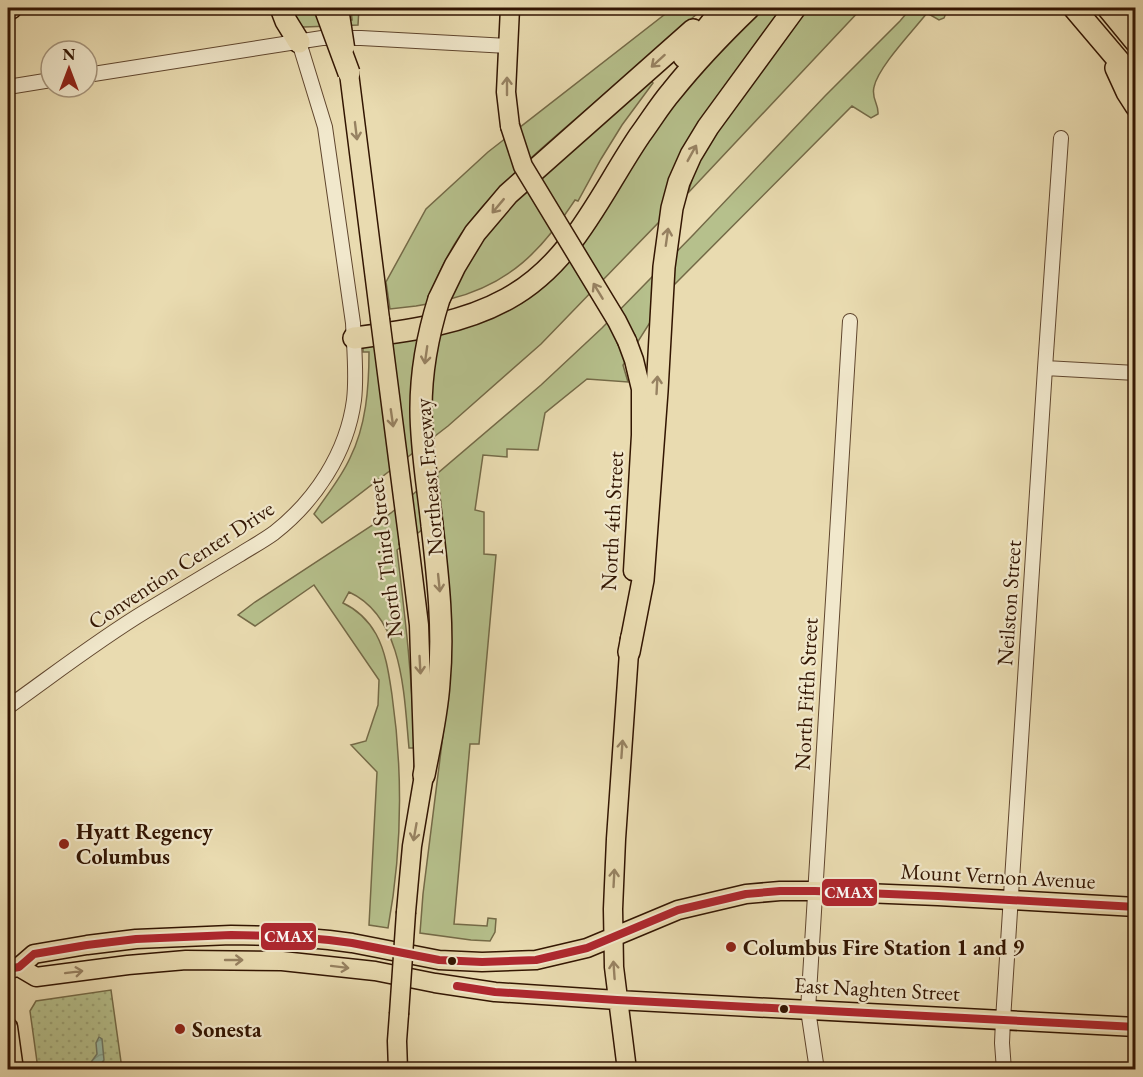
<svg xmlns="http://www.w3.org/2000/svg" width="1143" height="1077" font-family="'EB Garamond',serif">
<defs>
<pattern id="park-dots" width="8" height="8" patternUnits="userSpaceOnUse" patternTransform="scale(1.5)"><rect width="8" height="8" fill="#b6c08c"/><path d="M2 2h.1M6 6h.1" fill="none" stroke="#9da477" stroke-width="1.8" stroke-linecap="round"/></pattern>
<pattern id="water-waves" width="16" height="10" patternUnits="userSpaceOnUse" patternTransform="scale(1.5)"><rect width="16" height="10" fill="#98bba8"/><path d="M0 5q4-4 8 0t8 0" fill="none" stroke="#83a08f"/></pattern>
</defs>
<rect width="100%" height="100%" fill="#e9dbb0"/>
<filter id="stains"><feTurbulence type="fractalNoise" baseFrequency=".00333" numOctaves="4"/><feColorMatrix values="0 0 0 0 .2 0 0 0 0 .09 0 0 0 0 .02 0 0 0 .5 -.17"/></filter>
<radialGradient id="worn" r=".72"><stop offset=".6" stop-color="#630" stop-opacity="0"/><stop offset="1" stop-color="#630" stop-opacity=".3"/></radialGradient>
<path fill="#b6c08c" stroke="#746a47" stroke-width="1.5" d="M290,8H317L321,18L352,20L351,8H359L358,25L304,27L300,26L297,18H293Z
M673,8H704C665,41 626,75 587,109C542,148 495,186 461,234C447,255 435,280 427,304L416,306L390,309L386,282L426,209L488,152Z
M760,8H784L667,193L659,222L541,344L448,426L322,523L314,514C326,496 341,478 350,458C366,426 369,388 369,352H363V345L512,306L723,44Z
M808,8H862L688,193L696,167L710,141Z
M911,8H948L944,18L939,20L927,13C913,31 878,67 874,87C871,99 879,104 878,114L871,118L852,106L673,286L623,365L628,382L587,379L545,413L538,450L507,449V457L483,455L475,510L484,512V554L496,555L479,744H470L454,924L487,926L488,918L496,919L495,932L490,941L471,940L420,933L423,894L448,695L439,516L397,550C405,616 413,682 414,748H409C404,697 404,617 349,592L343,603C358,610 368,620 376,634C386,652 389,675 392,695C403,772 402,851 388,928L369,925L377,772L351,745L366,741L378,705L379,680L314,585L255,626L238,615L255,602L391,513L541,385L602,328L694,234L825,96L900,21Z
M649,78L653,83L622,125L601,159L578,201L575,200C542,250 510,284 450,299C457,284 463,267 473,253C520,185 587,133 649,78Z"/>
<path fill="url(#park-dots)" stroke="#746a47" stroke-width="1.5" d="M111,990L122,1069H38L30,1011L36,1001Z"/>
<path fill="url(#water-waves)" stroke="#6f7966" stroke-width="1.5" d="M99,1037L102,1039L104,1060L97,1069H77V1067L89,1065L97,1054L96,1043Z"/>
<g fill="none" stroke-linecap="round" stroke-linejoin="round">
<defs>
<path id="minor" d="M87,75L322,38H361L508,46
M8,87L51,80
M1045,368L1136,373
M8,707C53,675 98,640 146,611C177,592 208,574 239,555C250,548 263,541 274,533C315,501 347,453 354,400C357,375 354,349 353,323L325,127L299,42
M817,1070L808,1010L850,321
M1004,1070L1002,1043L1003,1020L1045,368L1061,138"/>
<path id="major" d="M349,73L380,319
M510,126L506,92L510,8
M627,341L634,360L641,389V435L633,571
M406,912L412,846L424,775L419,625L409,544
M19,967L36,977L128,965L186,960L282,961L375,971L435,983L495,992L617,1000L1136,1027
M8,969L19,967L34,954L87,945L136,939L231,935L283,936L329,940L352,943L439,960L482,962L536,960L587,948L678,910L746,894L780,891H815L938,896L1136,907
M8,1027L14,1070
M398,1070L397,1041L399,1014
M627,1070L614,967L613,909L616,839L630,638"/>
<path id="highway" d="M281,8L286,21L299,42
M1074,8L1136,81
M1108,8L1136,42
M8,9L11,8
M684,57L723,8
M1116,68L1127,92L1136,106
M439,299L455,266L475,233L508,194L693,30
M354,338C406,331 460,325 507,299C573,263 600,194 640,135C651,120 660,105 672,91C696,61 722,34 749,8
M629,652L643,580L657,391L664,267L672,208L679,182L691,155L708,127L795,8
M424,775C430,744 437,714 439,683C444,630 438,578 432,525"/>
</defs>
<use href="#minor" stroke="#60462e" stroke-width="16"/>
<use href="#major" stroke="#321502" stroke-width="21"/>
<use href="#highway" stroke="#321502" stroke-width="24"/>
<use href="#minor" stroke="#f1e8cc" stroke-width="14"/>
<use href="#major" stroke="#e9dbb0" stroke-width="18"/>
<use href="#highway" stroke="#e9dbb0" stroke-width="21"/>
<defs>
<path id="major-bridge" d="M339,8L345,47
M510,126L523,166L617,321L627,341
M380,319L409,544
M399,1014L406,912"/>
<path id="highway-bridge" d="M325,8L349,73
M432,525C428,487 421,448 421,409C421,371 428,334 439,299"/>
</defs>
<use href="#major-bridge" stroke="#321502" stroke-width="21" stroke-linecap="butt"/>
<use href="#highway-bridge" stroke="#321502" stroke-width="24" stroke-linecap="butt"/>
<use href="#major-bridge" stroke="#e9dbb0" stroke-width="18"/>
<use href="#highway-bridge" stroke="#e9dbb0" stroke-width="21"/>
<defs>
<path id="bus-1" d="M8,969L19,967L34,954L87,945L136,939L231,935L283,936L329,940L352,943L439,960L482,962L536,960L587,948L678,910L746,894L780,891H815L938,896L1136,907
M457,986L495,992L617,1000L1136,1027"/>
</defs>
<use href="#bus-1" stroke="#f1e8cc" stroke-width="12"/>
<use href="#bus-1" stroke="#af272f" stroke-width="8"/>
</g>
<defs><path id="oneway-shaft" d="M-6 0H5M1.5-3L5.5 0L1.5 3" fill="none" stroke-width="1.6" stroke-linecap="round" stroke-linejoin="round" transform="scale(1.5)"/></defs>
<g stroke="#978262">
<use href="#oneway-shaft" transform="translate(658 61) rotate(138)"/>
<use href="#oneway-shaft" transform="translate(507 86) rotate(-90)"/>
<use href="#oneway-shaft" transform="translate(356 131) rotate(83)"/>
<use href="#oneway-shaft" transform="translate(692 153) rotate(-61)"/>
<use href="#oneway-shaft" transform="translate(498 206) rotate(130)"/>
<use href="#oneway-shaft" transform="translate(667 237) rotate(-82)"/>
<use href="#oneway-shaft" transform="translate(598 291) rotate(-121)"/>
<use href="#oneway-shaft" transform="translate(426 355) rotate(98)"/>
<use href="#oneway-shaft" transform="translate(657 385) rotate(-87)"/>
<use href="#oneway-shaft" transform="translate(392 418) rotate(82)"/>
<use href="#oneway-shaft" transform="translate(439 583) rotate(84)"/>
<use href="#oneway-shaft" transform="translate(420 665) rotate(87)"/>
<use href="#oneway-shaft" transform="translate(622 749) rotate(-86)"/>
<use href="#oneway-shaft" transform="translate(415 832) rotate(100)"/>
<use href="#oneway-shaft" transform="translate(614 878) rotate(-87)"/>
<use href="#oneway-shaft" transform="translate(234 960)"/>
<use href="#oneway-shaft" transform="translate(340 967) rotate(7)"/>
<use href="#oneway-shaft" transform="translate(614 970) rotate(-94)"/>
<use href="#oneway-shaft" transform="translate(74 972) rotate(-7)"/>
</g>
<g fill="#8f2418" stroke="#f1e8cc" stroke-width="2">
<circle cx="64" cy="844" r="6"/>
<circle cx="731" cy="947" r="6"/>
<circle cx="180" cy="1029" r="6"/>
</g>
<g fill="#321502" stroke="#f1e8cc" stroke-width="2">
<circle cx="452" cy="961" r="5"/>
<circle cx="784" cy="1009" r="5"/>
</g>
<g text-anchor="middle" dominant-baseline="central" stroke-width="4.5" stroke-linejoin="round" paint-order="stroke">
<g font-size="22" fill="#321502" stroke="#f1e8cc">
<text transform="translate(429 477) rotate(-95)">Northeast Freeway</text>
<text transform="translate(612 521) rotate(-87)">North 4th Street</text>
<text transform="translate(385 558) rotate(-97)">North Third Street</text>
<text transform="translate(181 565) rotate(-33)">Convention Center Drive</text>
<text transform="translate(1009 603) rotate(-86)">Neilston Street</text>
<text transform="translate(806 694) rotate(-87)">North Fifth Street</text>
<text transform="translate(998 876) rotate(3)">Mount Vernon Avenue</text>
<text transform="translate(877 989) rotate(3)">East Naghten Street</text>
</g>
<g font-size="22" font-weight="bold" fill="#321502" stroke="#f1e8cc" text-anchor="start">
<text x="76" y="831">Hyatt Regency<tspan x="76" dy="25">Columbus</tspan></text>
<text x="743" y="947">Columbus Fire Station 1 and 9</text>
<text x="192" y="1029">Sonesta</text>
</g>
</g>
<g stroke="#f1e8cc" stroke-width="2">
<rect x="821" y="878" width="57" height="29" rx="6" fill="#af272f"/>
<rect x="260" y="922" width="57" height="29" rx="6" fill="#af272f"/>
</g>
<g font-size="16" text-anchor="middle" font-weight="bold" fill="#fff">
<text x="849" y="898">CMAX</text>
<text x="289" y="942">CMAX</text>
</g>
<rect width="1143" height="1077" fill="none" stroke="#e9dbb0" stroke-width="30"/>
<rect x="9" y="9" width="1125" height="1059" fill="none" stroke="#321502" stroke-width="3"/>
<rect x="15" y="15" width="1113" height="1047" fill="none" stroke="#321502" stroke-width="1.5"/>
<g transform="translate(69 69)"><circle r="28" fill="#f1e8cc" stroke="#a5947b" stroke-width="1.5"/>
<path d="M0-4.5L10 22L0 15L-10 22Z" fill="#8f2418"/>
<text y="-9" font-size="16" font-weight="bold" text-anchor="middle" fill="#321502">N</text>
</g>
<rect width="100%" height="100%" filter="url(#stains)"/>
<rect width="100%" height="100%" fill="url(#worn)"/>
</svg>
